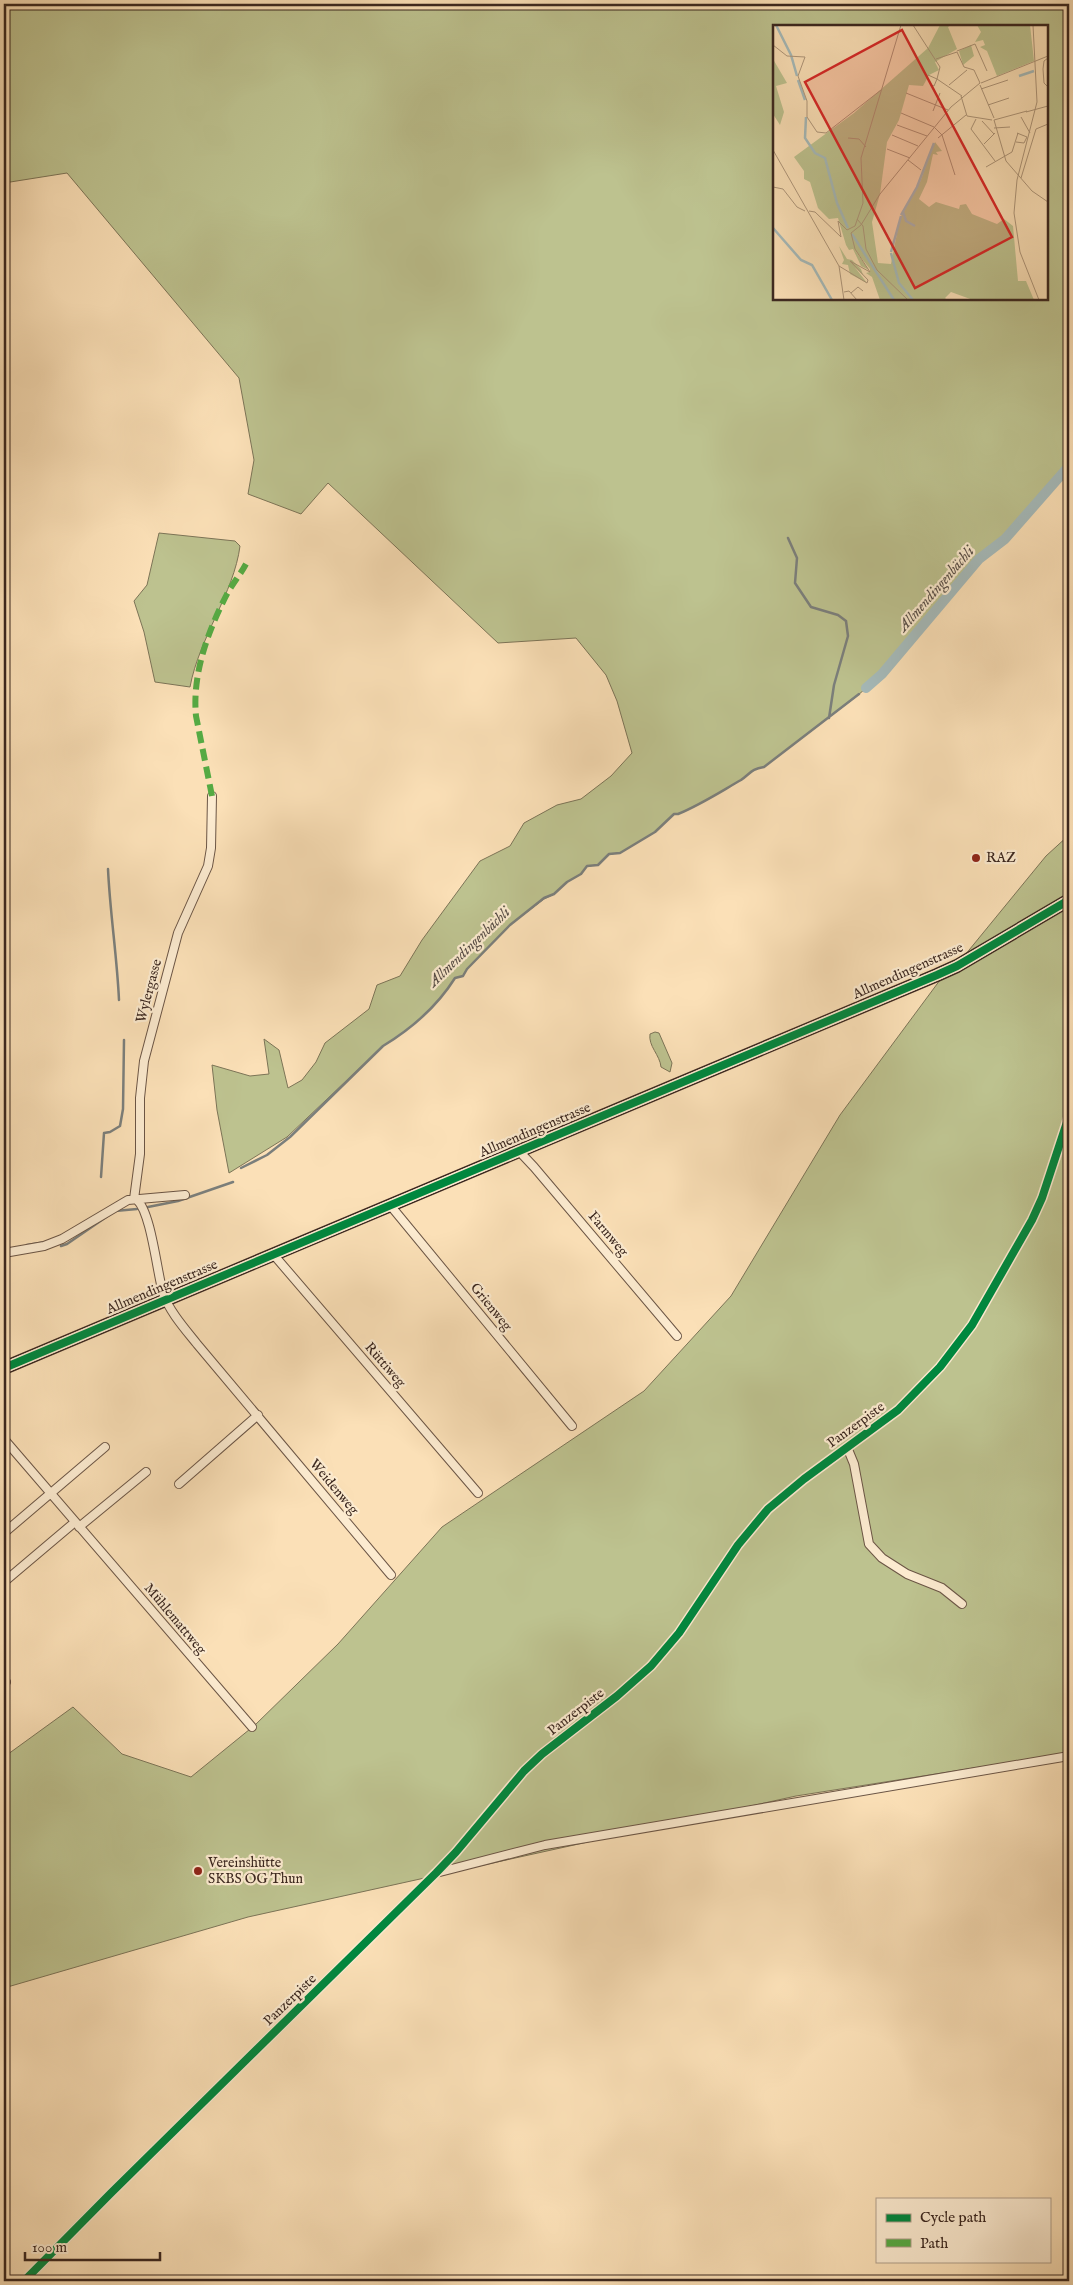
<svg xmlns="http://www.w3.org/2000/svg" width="1073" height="2285" font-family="'IM FELL English',serif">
<rect width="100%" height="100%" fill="#fbe0b7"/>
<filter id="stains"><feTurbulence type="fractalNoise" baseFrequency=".004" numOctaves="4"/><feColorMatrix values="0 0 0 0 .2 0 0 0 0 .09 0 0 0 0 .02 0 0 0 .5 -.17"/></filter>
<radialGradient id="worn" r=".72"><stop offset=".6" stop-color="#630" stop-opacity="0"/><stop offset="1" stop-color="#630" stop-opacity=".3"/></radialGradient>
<path fill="#bdc28f" stroke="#7c7457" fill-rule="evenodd" d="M4,4H1069V466L1005,539L979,559L882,674L857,696L764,767C751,769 751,773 741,780C720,792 700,805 678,814H674L655,832L620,853L609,854L598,865L587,866L581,874L567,882L554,894L544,899L510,925L467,969L463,976L455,978C438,1005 411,1029 383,1046L287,1137L229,1173L217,1110L212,1065L250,1076L269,1074L264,1039L279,1050L288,1088L302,1080L316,1062L325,1043L369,1009L377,985L400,976L422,940L480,861L510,846L524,823L557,805L581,799L611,776L632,753L617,701L606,675L576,638L498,643L328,483L301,514L248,494L254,460L239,378L67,173L4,183ZM774,26H1047V299H774Z
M159,533L235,541L240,546C234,593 199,638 190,687L155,682L144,632L134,601L147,585Z
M1069,835V1753L796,1796L248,1917L4,1988V1757L73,1707L122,1754L191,1777L255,1725L338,1644L442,1527L644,1391L731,1296L840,1115L943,976L965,955L1046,856Z
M655,1032L659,1033L672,1063L670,1072L661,1067C660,1055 648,1046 650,1034Z"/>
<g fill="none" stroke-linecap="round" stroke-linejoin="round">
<path stroke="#7b7f7c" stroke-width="2.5" d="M788,538L797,558L795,583L811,607L838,615L846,621L848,636L834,685L829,718
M108,869C110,913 117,956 119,1000
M241,1168L267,1155L290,1137L383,1046C411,1029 438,1005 455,978L463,976L467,969L510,925L544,898L554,894L567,882L581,874L587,866L598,865L609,854L620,853L655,832L674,814H678C700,805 720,792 741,780C751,773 751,769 764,767L859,694
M101,1177L104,1133L110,1132L120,1126L123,1109L124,1040
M148,1207L178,1201L233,1182
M27,1245L46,1242
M61,1246L67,1244L115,1211L137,1209"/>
<path stroke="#a5baba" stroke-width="10" d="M866,688L882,674L979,559L1005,539L1069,466"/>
<defs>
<path id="street" d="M518,1150L534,1167L677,1336
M134,1199L140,1154V1098L144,1061L178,933L208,866L211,848L212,796
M137,1200C151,1212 157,1272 163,1293C169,1311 185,1329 197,1344L391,1575
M390,1205L572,1426
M4,1253L44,1246L62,1239L128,1200L185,1195
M273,1254L478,1493
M4,1439L252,1727
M847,1447L854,1464L869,1544L882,1558L907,1574L942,1588L962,1604
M179,1484L258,1415
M79,1527L146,1472
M4,1533L105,1447
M4,1582L75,1522
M4,1679L6,1682
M436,1873L545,1845L1069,1756
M24,2281L111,2193L436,1873L456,1852L524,1771L542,1754L617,1696L651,1666L679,1633L738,1545L768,1509L804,1479L898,1410L940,1367L972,1325L1032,1220L1042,1198L1069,1116"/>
<path id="secondary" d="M4,1368L937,975L957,966L1069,900"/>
</defs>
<use href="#street" stroke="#6b5545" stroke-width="10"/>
<use href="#secondary" stroke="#3b271f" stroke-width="14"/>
<use href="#street" stroke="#fcebd0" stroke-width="8"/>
<use href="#secondary" stroke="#fcebd0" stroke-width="11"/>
<path stroke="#55aa43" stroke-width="6" stroke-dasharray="12 6" stroke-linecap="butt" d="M212,796L196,716C192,674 208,631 227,594C233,583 240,575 246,564"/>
<defs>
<path id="cycleway" d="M4,1368L937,975L957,966L1069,900
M24,2281L111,2193L436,1873L456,1852L524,1771L542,1754L617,1696L651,1666L679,1633L738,1545L768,1509L804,1479L898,1410L940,1367L972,1325L1032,1220L1042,1198L1069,1116"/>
</defs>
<use href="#cycleway" stroke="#fcebd0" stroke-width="11"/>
<use href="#cycleway" stroke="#00873e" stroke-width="8"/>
</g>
<g fill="#8f2418" stroke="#fcebd0" stroke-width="2">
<circle cx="976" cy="858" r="5"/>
<circle cx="198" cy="1871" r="5"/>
</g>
<g text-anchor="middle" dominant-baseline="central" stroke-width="4.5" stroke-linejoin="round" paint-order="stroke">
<g font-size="14" fill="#3b271f" stroke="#fcebd0" text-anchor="start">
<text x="986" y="858">RAZ</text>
<text x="208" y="1863">Vereinshütte<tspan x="208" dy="16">SKBS OG Thun</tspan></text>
</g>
<g font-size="14" fill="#3b271f" stroke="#fcebd0">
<text transform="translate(908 971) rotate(-24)">Allmendingenstrasse</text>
<text transform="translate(149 991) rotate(-75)">Wylergasse</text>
<text transform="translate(535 1130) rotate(-23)">Allmendingenstrasse</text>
<text transform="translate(608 1234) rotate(50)">Farmweg</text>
<text transform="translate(162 1287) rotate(-23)">Allmendingenstrasse</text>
<text transform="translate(491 1307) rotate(51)">Grienweg</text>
<text transform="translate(385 1365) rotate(49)">Rüttiweg</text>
<text transform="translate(856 1425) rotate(-36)">Panzerpiste</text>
<text transform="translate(334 1487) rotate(50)">Weidenweg</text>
<text transform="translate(175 1619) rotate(50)">Mühlemattweg</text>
<text transform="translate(576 1712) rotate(-38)">Panzerpiste</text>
<text transform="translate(290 2000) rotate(-44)">Panzerpiste</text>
</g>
<g font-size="15" font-style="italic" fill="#564c46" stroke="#fcebd0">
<text transform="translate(936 589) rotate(-49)">Allmendingenbächli</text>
<text transform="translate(469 947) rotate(-44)">Allmendingenbächli</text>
</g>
</g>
<g transform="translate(773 25)">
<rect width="275" height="275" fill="#fbe0b7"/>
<path d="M167,0H178L175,2L184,24L162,37L166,45L156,50L150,61L136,60L126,95L114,117L107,169L99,197L105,238L118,239L127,193L147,157L162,117L169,126L163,127L165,130L160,129L154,157L146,174L156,182L163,177L186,184L187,180L193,179L199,189L224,199L231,194L240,201L245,256H253L261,275H200L178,267L172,273L174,275H107L99,252L93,248L97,247V244L81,224L96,245L88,241L80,224L76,225L73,220L65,193L56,194L45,183L37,157L31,154V146L21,132L81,88L155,23ZM204,0H257L261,36L224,51L214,26L207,22L212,20L210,15L202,17L208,7ZM198,20L201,31L190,40L186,26ZM0,34L14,58L3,61L11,87L7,100L0,89ZM66,221L74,234L79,235L88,244L90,250L81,241L94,258L77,249L75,240L69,239L71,235Z" fill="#bdc28f"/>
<path fill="none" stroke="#a5baba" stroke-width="2.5" d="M3,0L18,30L24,51M246,51L261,46M25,55L32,75M33,92L32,113L42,128L52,133L64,178L75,203M130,187L133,196L142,201M128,190L144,162L161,118M0,203L28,235L39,240L59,275M79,209L121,275M118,227L128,191M118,228L126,258L140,275"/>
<path fill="none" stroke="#ae967a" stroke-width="1" d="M140,0L167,42L164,54L189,71M260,0L264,77L244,155L241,188L247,227L266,275M0,20L14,31L32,32L25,51L34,76V92L44,107L53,108L108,65M184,26L202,19L214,46M275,33L271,36L270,44L271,58L275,62M163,34L184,27L191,42L201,45L207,58M155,50L164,54L161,61L158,60M208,58L275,31M176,60L194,45M207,60L221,93M208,64L235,55M133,68L175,85M188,71L194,91L219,95M215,80L236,73M160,86L167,68M253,87L275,81M128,88L161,102L169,110M248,92L257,108M203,94L198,104L222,136M221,95L233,136L259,166L275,177M221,95L254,86M209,96L221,109M124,100L154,111M221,103L237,102M119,110L145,121M169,110L182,150M75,113L86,114L93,122M165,113L193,90M243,117L251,118L254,112L244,108M211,119L222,108M114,124L137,133M0,125L66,241L94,258L95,255L77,236L97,247L82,224L78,208L88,200L107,169L178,82L207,58M135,135L148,145M213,142L239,127L245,108M248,153L263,104L275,99M0,162L10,164L24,182L32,186M36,186L42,187L68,212L65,196L74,205L82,201L90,178L88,133L128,0M84,194L90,201L93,224L104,245L135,275M66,241L71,275M71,267L76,266L84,275M78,268L85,262L90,266"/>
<path fill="#d62828" fill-opacity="0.15" stroke="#d62828" stroke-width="2.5" d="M129,5L239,212L142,263L32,57Z"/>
<rect width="275" height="275" fill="none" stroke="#3b271f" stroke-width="2.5"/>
</g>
<rect width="1073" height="2285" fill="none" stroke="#fbe0b7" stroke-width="20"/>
<rect x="5" y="5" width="1063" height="2275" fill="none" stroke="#3b271f" stroke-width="2.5"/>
<rect x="10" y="10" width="1053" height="2265" fill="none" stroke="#3b271f"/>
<rect x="876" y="2198" width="175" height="65" fill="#fcebd0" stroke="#af9d89"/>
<rect x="886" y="2214" width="25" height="8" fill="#00873e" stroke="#af9d89"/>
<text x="920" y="2222" font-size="15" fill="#3b271f">Cycle path</text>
<rect x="886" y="2239" width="25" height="8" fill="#55aa43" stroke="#af9d89"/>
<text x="920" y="2248" font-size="15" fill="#3b271f">Path</text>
<path d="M25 2252v8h135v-8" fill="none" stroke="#3b271f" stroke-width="2.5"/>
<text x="32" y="2252" font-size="15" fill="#3b271f" stroke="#fcebd0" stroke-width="4" paint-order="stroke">100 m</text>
<rect width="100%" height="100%" filter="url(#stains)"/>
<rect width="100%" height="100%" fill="url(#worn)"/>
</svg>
